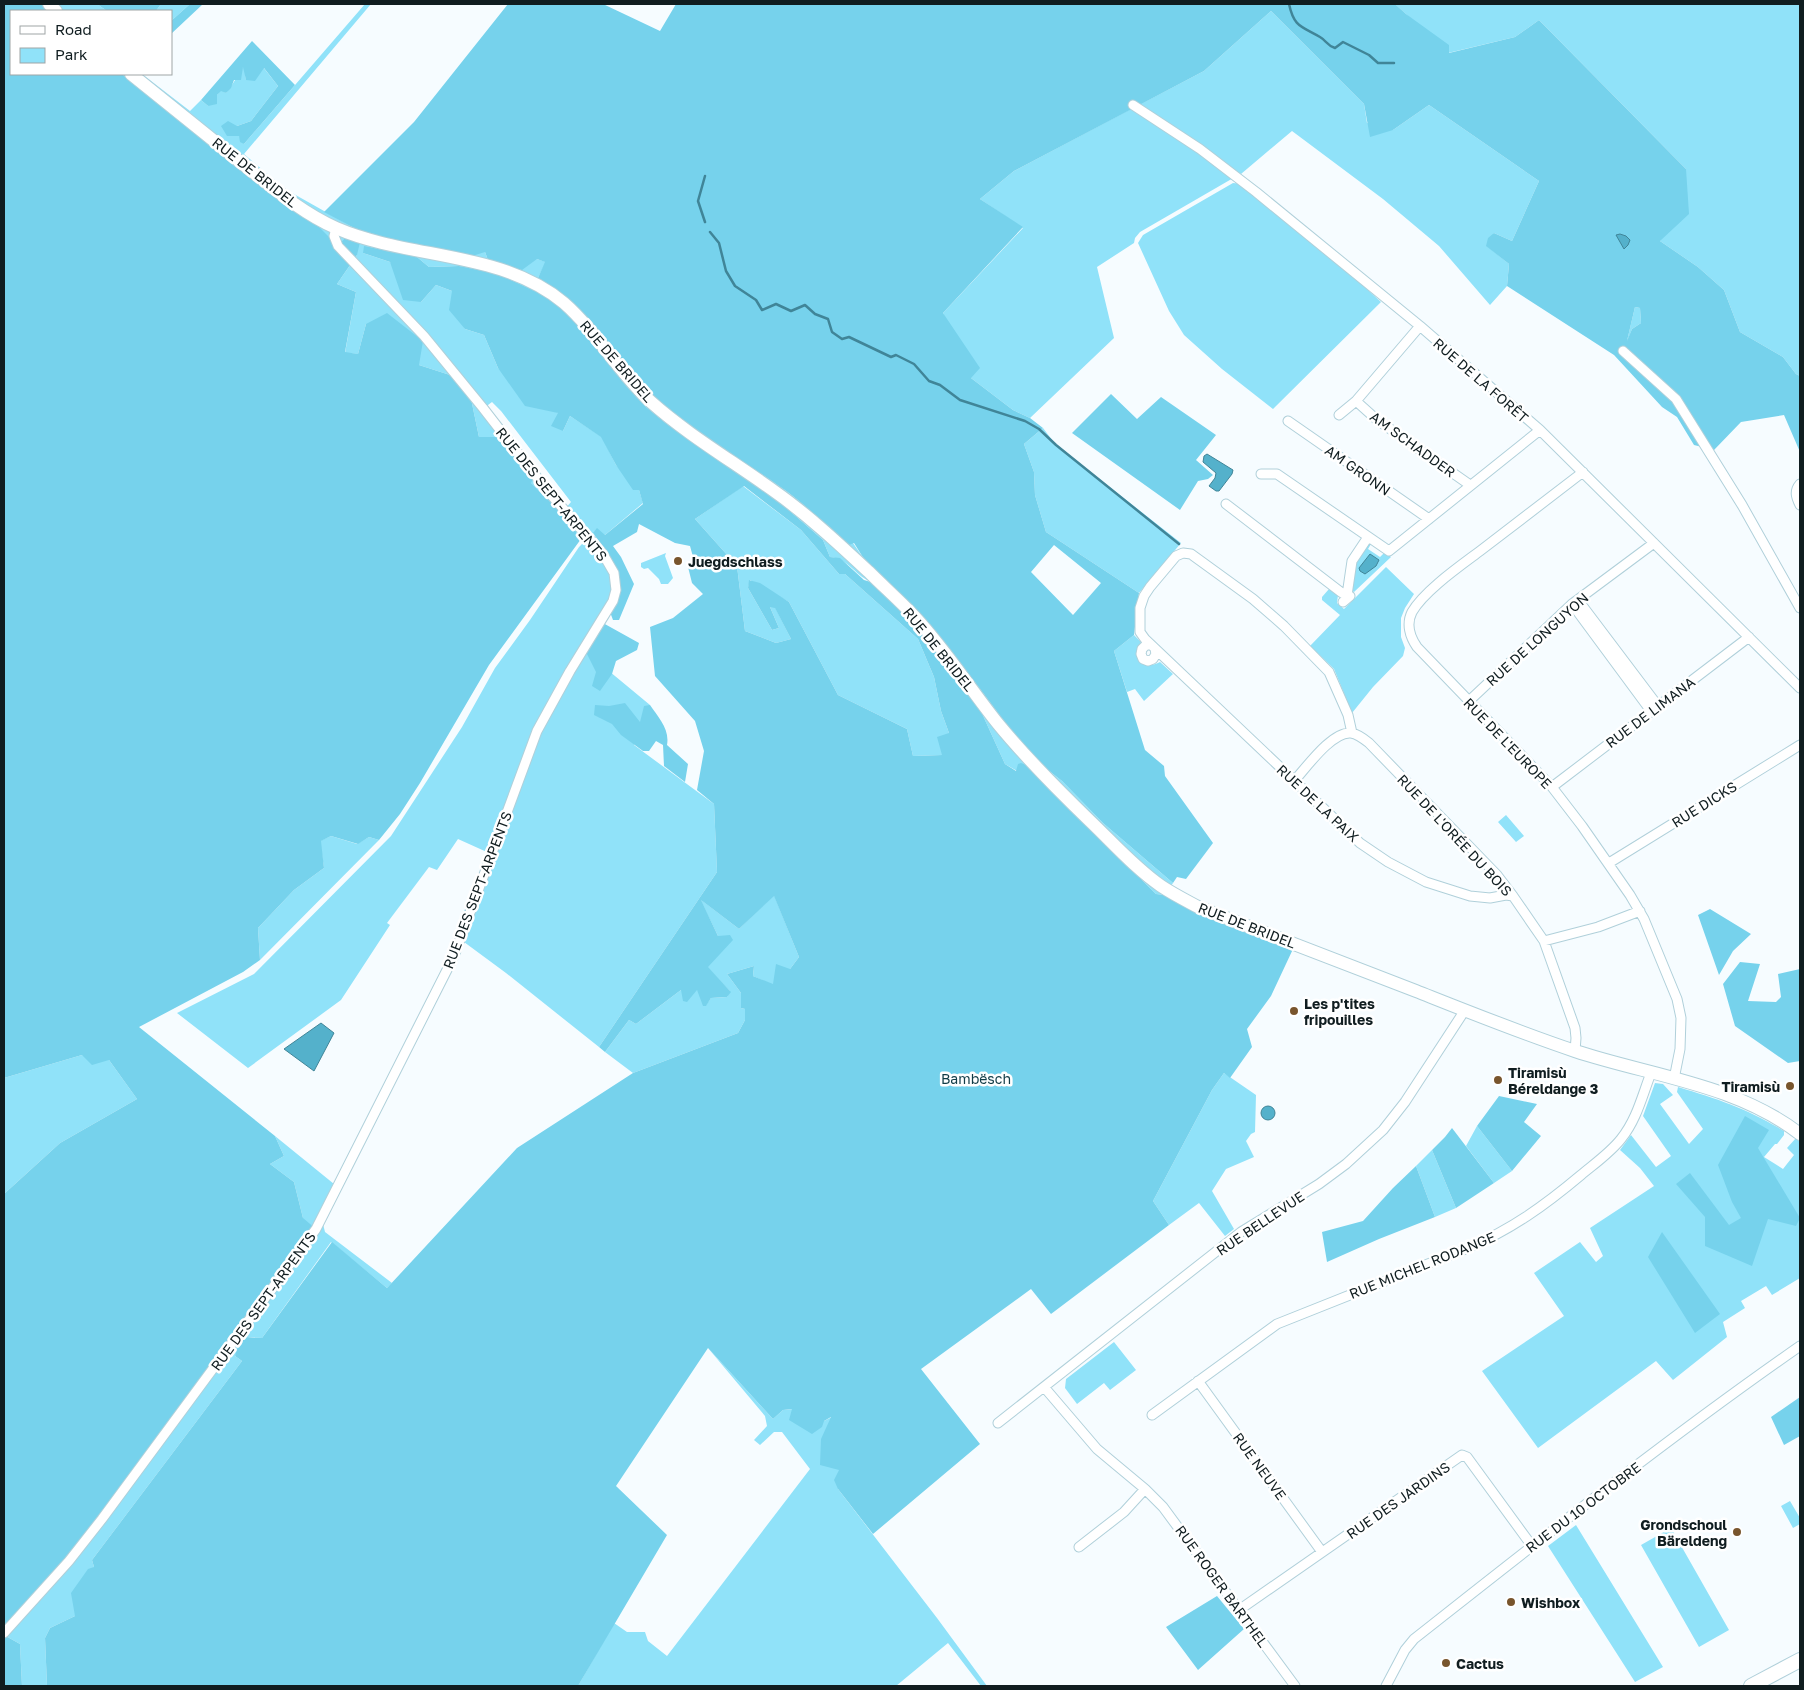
<svg xmlns="http://www.w3.org/2000/svg" width="1804" height="1690" font-family="'Golos Text',sans-serif">
<rect width="100%" height="100%" fill="#f6fcff"/>
<path fill="#90e2f9" fill-rule="evenodd" d="M43,4H97L107,11H50Z
M161,4H190L171,21V11H156Z
M365,4H371L244,154L285,189L356,229L485,252L488,260L504,264L537,259L546,262L538,278L552,286L570,300L673,412L781,487L853,543L864,559L946,644L1010,729L1043,766L1062,781L1103,823L1173,883L1165,895L1156,894L1026,765L1017,771L1005,764L980,709L874,583C855,577 850,559 830,557L823,540L775,498L667,424L645,406L623,382L583,329L459,266L429,267L417,257L363,253L390,262L421,302L436,285L452,291L465,329L484,335L498,368L558,413L563,431L570,416L602,437L616,465L639,490L643,503L605,535L593,533L613,562L620,577L619,589L586,652L650,705L634,745L714,804L717,872L599,1047L506,973L464,942L434,1006L323,1224L325,1232L392,1283L387,1288L331,1242L262,1338L247,1337L235,1356L242,1361L92,1560L94,1567L75,1616L50,1628L45,1638L47,1686H22L20,1644L4,1635L303,1218L294,1182L270,1164L284,1156L275,1136L334,1184L451,952L449,951L457,936L465,916L463,915L465,909L467,910L484,864H482L484,856L487,857L489,853L458,839L437,870L429,867L387,923L390,925L341,1000L248,1068L177,1013L254,974L391,836L462,727L495,668L530,620L579,547L582,544H587L581,539L570,521L553,503L479,437L470,394L450,375L419,365L366,324L358,354L345,353L356,292L337,284L357,255L338,246L122,74H142L190,111L201,100L208,106L221,90L226,93C233,85 238,74 244,65L246,80L263,67L278,86L251,121L237,126L239,136L244,144ZM492,402L501,411L571,502L564,510L484,408Z
M1395,4H1800V376L1796,374L1783,357L1740,332L1724,290L1698,267L1660,241L1686,169L1539,20L1515,37L1448,53Z
M1271,11L1364,104L1367,123L1393,130L1429,105L1539,181L1512,241L1494,233L1487,246L1509,264L1507,286L1490,305L1439,246L1383,199L1292,131L1241,174L1139,105L1204,71Z
M1133,108L1235,177L1140,232L1135,238L1134,243L1097,267L1114,338L1030,418L1013,410L971,378L943,313L1023,228L980,199L1014,171Z
M1233,183L1243,184L1343,267L1381,302L1273,409L1222,369L1184,335L1169,311L1138,243L1143,235Z
M1635,307L1640,308L1641,323L1632,329L1626,345Z
M1043,428L1056,445L1181,543L1139,593L1046,532L1035,495L1034,472L1024,444Z
M743,486L801,530L839,574H845L918,639L934,677L941,711L949,733L942,755L913,756L907,729L838,695L789,602L750,580L748,588L772,630L779,628L770,607H775L791,639L776,643L745,631L737,566L695,519Z
M1369,543L1371,544L1368,549L1380,557L1385,552L1391,557L1354,592L1351,590L1356,562Z
M666,553L665,556L673,578L668,584H661L659,579L648,568L644,569L641,567V563Z
M1386,567L1414,594L1405,608L1401,618V637L1405,648L1403,656L1373,687L1352,713L1334,669L1310,646L1340,615L1322,600V597L1329,589L1338,595L1337,603L1344,609Z
M1134,635L1141,642L1136,652C1139,665 1149,668 1160,662L1173,674L1144,701L1135,689L1127,692L1114,651Z
M1506,815L1524,836L1516,842L1498,822Z
M331,836L357,844L369,837L379,840L260,960L258,928L294,890L324,868L320,841Z
M774,895L799,957L790,969L773,985L753,976L754,966L727,974L741,993V1008L745,1009V1020L738,1033L633,1073L605,1052L629,1020L636,1024L681,990L697,989L706,1005L711,998L727,997L730,991L707,967L718,936L700,899L739,929Z
M82,1055L109,1060L137,1099L60,1143L4,1194V1078Z
M1224,1073L1256,1095L1255,1132L1251,1134L1246,1141L1254,1157L1226,1169L1212,1191L1234,1229L1225,1236L1199,1203L1169,1225L1153,1201L1212,1090Z
M1655,1083L1663,1084L1673,1095L1660,1104L1689,1144L1703,1129L1677,1092L1678,1087C1718,1099 1748,1109 1784,1131V1135L1777,1144H1775L1764,1157L1783,1169L1794,1155L1787,1148L1796,1138L1800,1142V1278L1772,1295L1766,1286L1741,1301L1745,1308L1723,1322L1727,1337L1673,1380L1656,1361L1538,1448L1482,1371L1564,1316L1534,1273L1580,1242L1596,1262L1603,1256L1590,1228L1654,1186L1640,1168L1620,1150L1631,1135L1656,1167L1671,1156L1643,1116Z
M1477,1126L1512,1171L1494,1183L1466,1146Z
M1432,1150L1456,1208L1435,1217L1416,1166Z
M1114,1342L1136,1370L1110,1390L1104,1383L1077,1404L1065,1388L1066,1379Z
M708,1348L773,1419L783,1410L793,1409L824,1421L832,1417L839,1470L838,1489L937,1618L987,1686H981L948,1643L896,1686H578L614,1623L627,1632H645L648,1641L667,1656L810,1469L782,1432H774L760,1445L754,1440L767,1426L765,1416Z
M1790,1501L1800,1518V1524L1793,1528L1781,1506Z
M1576,1525L1663,1667L1635,1682L1548,1546Z
M1671,1528L1729,1630L1699,1647L1641,1545Z"/>
<path fill="#76d2ec" fill-rule="evenodd" d="M4,4H43L50,11H11V74H122L171,114L314,222L338,246L346,237L360,242L357,255L337,284L356,292L345,352L358,354L366,324L387,313L423,341L419,365L450,375L470,394L479,437H501L533,479L531,483C550,501 567,517 581,539L489,665L420,783L400,814L379,840L369,837L358,844L331,836L321,841L324,868L294,890L258,928L260,960L243,972L139,1027L275,1136L284,1156L270,1164L294,1182L303,1218L316,1229L102,1519L4,1633V1194L60,1143L137,1099L109,1060L92,1065L82,1055L4,1078Z
M97,4H161L156,11H107Z
M190,4H203L171,34V21Z
M508,4H603L660,31L676,4H1395L1406,14L1449,45V53L1515,37L1539,20L1686,169L1689,214L1660,241L1698,267L1724,290L1740,332L1783,357L1796,374L1800,376V452L1784,415L1741,422L1714,450L1694,445L1677,417L1662,407L1614,355L1507,286L1509,264L1486,246L1488,238L1494,233L1512,241L1539,181L1429,105L1393,130L1370,137L1364,104L1271,11L1204,71L1014,171L980,199L1023,227L943,313L980,368L971,378L1013,410L1030,418L1043,428L1024,444L1034,472L1035,495L1046,532L1139,593L1134,635L1114,651L1145,750L1164,766L1165,776L1213,843L1186,879L1177,877L1173,883L1103,823L1062,781L1043,766L1010,729L946,644L864,559L854,543L849,545C826,525 804,503 779,486C738,457 692,431 655,397C614,360 587,306 538,278L545,262L537,259L522,270L488,260L485,252L469,257L374,236L356,229L324,212L414,122ZM1635,307L1640,308L1641,323L1632,329L1627,341ZM1054,545L1101,583L1073,615L1031,572Z
M252,41L295,85L244,144L240,142L239,136H227L221,126L228,121L237,126L251,121L278,86L264,68L255,81L246,80L243,67L241,80H234L231,88L226,93L221,91L217,95V104L208,106L201,100Z
M364,246L417,257L429,267L459,266L498,274L543,295L563,308L583,329L623,382L645,406L667,424L775,498L823,540L830,557L840,558L864,580L874,583L910,619L937,650L980,709L1005,764L1016,771L1018,764L1021,763L1026,765L1156,894L1165,895L1293,949L1271,996L1247,1029L1252,1047L1230,1078L1224,1073L1212,1090L1153,1201L1169,1225L1051,1314L1031,1289L921,1369L980,1444L873,1534L838,1489L834,1480L839,1470L820,1465L821,1439L831,1417L824,1421L822,1427L812,1434L789,1420L792,1409L783,1410L773,1419L708,1348L616,1486L667,1535L578,1686H47L45,1638L50,1628L75,1616L71,1593L88,1569L94,1567L92,1560L242,1361L235,1356L239,1343L246,1337L262,1338L332,1242L387,1288L517,1148L633,1073L738,1033L745,1020V1009L741,1008V993L727,974L754,966L753,976L773,984L776,964L790,969L799,957L774,896L739,929L701,900L718,936L730,935L733,940L708,967L731,992L727,997L711,998L706,1006H703L697,990L687,1002L683,1001L681,990L636,1024L629,1020L605,1052L599,1047L717,872L714,804L697,790L704,751L695,721L655,676L650,627L673,618L703,594L692,583L688,567L695,564L690,546L675,543L639,524L637,532L613,546L621,557L634,584L619,620H613L610,612C613,605 617,597 619,590C624,569 603,548 593,533L597,528L605,535L643,504L639,490H633L616,465L601,437L570,416L563,431L551,426L558,413L525,406L498,368L484,335L465,329L449,310L452,291L436,285L421,302L403,300L390,262L363,253ZM744,486L801,530L839,574H845L918,639L934,677L941,711L949,733L937,737L942,755L913,756L907,729L838,695L789,602L760,583L749,580L748,588L772,630L779,628L770,607L775,608L791,639L776,643L745,631L737,566L695,519Z
M1111,394L1137,419L1161,397L1216,435L1196,460L1213,475L1208,479L1198,481L1180,510L1072,433Z
M603,623L639,643L637,650L616,661L612,674L600,691L592,686L596,672L586,652Z
M625,703L640,722L644,706L650,705C658,717 670,729 667,745L688,764L685,782L664,766L663,745L656,741L649,751H643L621,735L612,724L594,715L595,705L609,706Z
M1710,909L1751,934L1733,951L1719,975L1698,915Z
M1740,962L1760,964L1748,1001L1776,1002L1781,997L1778,974L1800,969V1061L1788,1063L1735,1026L1723,984Z
M1499,1096L1537,1104L1524,1122L1541,1136L1512,1171L1477,1126Z
M1745,1116L1769,1130L1758,1148L1800,1218L1796,1226L1768,1219L1752,1266L1705,1246V1217L1676,1184L1690,1173L1729,1225L1741,1218L1732,1202L1718,1165Z
M1452,1128L1494,1183L1456,1208L1432,1150L1445,1137Z
M1416,1166L1435,1217L1379,1239L1327,1262L1322,1232L1363,1221L1393,1188Z
M1662,1232L1720,1314L1695,1333L1648,1257Z
M1800,1397V1436L1784,1445L1771,1417Z
M1217,1596L1244,1629L1198,1670L1166,1627Z
M4,1635L20,1644L22,1686H4Z"/>
<path fill="#54b1cb" stroke="#408598" d="M1620,234L1626,236L1630,240L1628,245L1624,249L1616,235Z
M1207,454L1233,470L1232,474L1219,491H1216L1209,486L1215,478L1216,473L1203,462L1204,456Z
M1370,554L1379,560L1376,566L1365,574L1360,571L1359,568Z
M321,1023L334,1033L314,1071L284,1049Z
M1261 1113a7 7 0 1 1 14 0a7 7 0 1 1-14 0Z"/>
<g fill="none" stroke-linecap="round" stroke-linejoin="round">
<path stroke="#408598" stroke-width="2.5" d="M1289,4C1294,27 1301,26 1320,37C1327,41 1326,45 1335,48L1343,42L1369,55L1378,63H1394
M705,176L698,201L705,222
M710,232L719,243L726,271L735,286L756,300L762,310L776,304L791,311L805,305L815,314L828,319L832,332L842,339L849,337L891,357L896,355L914,364L929,381L940,385L960,400L1025,421L1039,429L1056,445L1179,544"/>
<defs>
<path id="minor" d="M1133,105L1200,149L1256,192L1420,326L1540,430L1800,688
M1623,351L1676,399L1742,505L1800,608
M1356,401L1376,419L1470,485
M1339,415L1356,401L1420,326
M1288,421L1429,519
M1583,472C1548,499 1514,525 1480,551C1460,566 1424,591 1412,612C1406,624 1410,637 1417,647L1552,787L1582,826L1630,895L1644,919L1677,999L1681,1018L1680,1049L1674,1079
M1261,474H1277L1389,551L1540,430
M1800,484C1794,491 1796,497 1800,505
M1226,504L1342,593L1350,596L1343,602
M1347,595L1352,561L1368,537
M1578,600L1658,706
M1572,604L1651,711
M1151,645H1146L1142,649L1141,654L1143,659L1148,661L1153,659L1156,654L1155,649
M1469,701L1572,604L1654,543
M1352,733L1348,715L1329,672L1284,626L1253,599L1191,554L1183,553L1176,556L1150,587L1144,596L1140,608V632L1145,639L1360,843L1388,862L1426,882L1470,896L1490,898L1506,895L1513,896
M1294,781C1306,768 1332,731 1351,733C1358,734 1364,739 1369,743L1497,875L1513,896L1544,941L1575,1028L1576,1038L1575,1051
M1552,787L1749,637
M1609,863L1800,745
M1544,941L1598,927L1640,911
M1198,1381L1322,1552
M1044,1387L1097,1449L1145,1489L1163,1507L1295,1686
M1152,1415L1277,1324L1468,1248C1512,1229 1544,1206 1581,1175C1594,1164 1610,1153 1621,1139C1637,1119 1642,1096 1651,1073
M998,1423L1241,1232L1319,1184L1346,1164L1383,1130L1405,1102L1465,1010
M1079,1547L1124,1512L1145,1489
M1239,1610L1462,1455L1467,1457L1532,1546
M4,1633L69,1561L102,1519L316,1229L454,956L537,731L570,671L613,601L616,590L614,573L603,554L546,489L483,408L424,336L338,246L334,236L336,228
M1386,1686L1405,1650L1414,1639C1541,1539 1668,1438 1800,1346"/>
<path id="secondary" d="M49,4L56,11
M131,74C167,103 203,132 239,161C270,185 300,212 336,228C410,260 501,250 564,303C597,332 618,372 651,402C688,435 734,462 774,491C808,515 839,544 869,572C884,587 900,601 914,616C946,650 970,689 999,725C1027,759 1058,790 1090,821C1113,843 1135,868 1161,886C1173,894 1185,900 1198,907C1270,935 1343,963 1416,991C1469,1012 1521,1033 1575,1051C1651,1076 1735,1084 1800,1134"/>
<path id="primary" d="M1751,1686L1800,1660"/>
</defs>
<use href="#minor" stroke="#b0d0da" stroke-width="11"/>
<use href="#secondary" stroke="#b0d0da" stroke-width="14"/>
<use href="#primary" stroke="#b0d0da" stroke-width="16"/>
<use href="#minor" stroke="#fff" stroke-width="9"/>
<use href="#secondary" stroke="#fff" stroke-width="12"/>
<use href="#primary" stroke="#fff" stroke-width="14"/>
</g>
<g fill="#78552d" stroke="#fff" stroke-width="2">
<circle cx="678" cy="561" r="5"/>
<circle cx="1294" cy="1011" r="5"/>
<circle cx="1498" cy="1080" r="5"/>
<circle cx="1790" cy="1086" r="5"/>
<circle cx="1737" cy="1532" r="5"/>
<circle cx="1511" cy="1602" r="5"/>
<circle cx="1446" cy="1663" r="5"/>
</g>
<g text-anchor="middle" dominant-baseline="central" stroke-width="5" stroke-linejoin="round" paint-order="stroke">
<g font-size="14" fill="#101d20" stroke="#fff">
<text transform="translate(255 172) rotate(38)">RUE DE BRIDEL</text>
<text transform="translate(617 361) rotate(49)">RUE DE BRIDEL</text>
<text transform="translate(1481 380) rotate(41)">RUE DE LA FORÊT</text>
<text transform="translate(1413 444) rotate(36)">AM SCHADDER</text>
<text transform="translate(1358 470) rotate(35)">AM GRONN</text>
<text transform="translate(552 494) rotate(51)">RUE DES SEPT-ARPENTS</text>
<text transform="translate(1537 639) rotate(-42)">RUE DE LONGUYON</text>
<text transform="translate(939 649) rotate(51)">RUE DE BRIDEL</text>
<text transform="translate(1650 712) rotate(-37)">RUE DE LIMANA</text>
<text transform="translate(1508 743) rotate(46)">RUE DE L'EUROPE</text>
<text transform="translate(1318 803) rotate(43)">RUE DE LA PAIX</text>
<text transform="translate(1704 804) rotate(-32)">RUE DICKS</text>
<text transform="translate(1455 835) rotate(47)">RUE DE L'ORÉE DU BOIS</text>
<text transform="translate(477 890) rotate(-69)">RUE DES SEPT-ARPENTS</text>
<text transform="translate(1247 925) rotate(21)">RUE DE BRIDEL</text>
<text transform="translate(1260 1223) rotate(-34)">RUE BELLEVUE</text>
<text transform="translate(1422 1265) rotate(-22)">RUE MICHEL RODANGE</text>
<text transform="translate(263 1301) rotate(-54)">RUE DES SEPT-ARPENTS</text>
<text transform="translate(1260 1466) rotate(54)">RUE NEUVE</text>
<text transform="translate(1398 1500) rotate(-35)">RUE DES JARDINS</text>
<text transform="translate(1583 1507) rotate(-37)">RUE DU 10 OCTOBRE</text>
<text transform="translate(1222 1586) rotate(54)">RUE ROGER BARTHEL</text>
</g>
<g font-size="14" font-weight="bold" fill="#101d20" stroke="#fff" text-anchor="start">
<text x="688" y="561">Juegdschlass</text>
<text x="1304" y="1003">Les p'tites<tspan x="1304" dy="16">fripouilles</tspan></text>
<text x="1508" y="1072">Tiramisù<tspan x="1508" dy="16">Béreldange 3</tspan></text>
<text x="1780" y="1086" text-anchor="end">Tiramisù</text>
<text x="1727" y="1524" text-anchor="end">Grondschoul<tspan x="1727" dy="16">Bäreldeng</tspan></text>
<text x="1521" y="1602">Wishbox</text>
<text x="1456" y="1663">Cactus</text>
</g>
<g font-size="14" fill="#113c47" stroke="#fff">
<text x="976" y="1078">Bambësch</text>
</g>
</g>
<rect width="1804" height="1690" fill="none" stroke="#101d20" stroke-width="10"/>
<rect x="10" y="10" width="162" height="65" fill="#ffffff" stroke="#9fa5a6"/>
<rect x="20" y="26" width="25" height="8" fill="#ffffff" stroke="#9fa5a6"/>
<text x="55" y="35" font-size="15" fill="#101d20">Road</text>
<rect x="20" y="48" width="25" height="15" fill="#90e2f9" stroke="#9fa5a6"/>
<text x="55" y="60" font-size="15" fill="#101d20">Park</text>
</svg>
